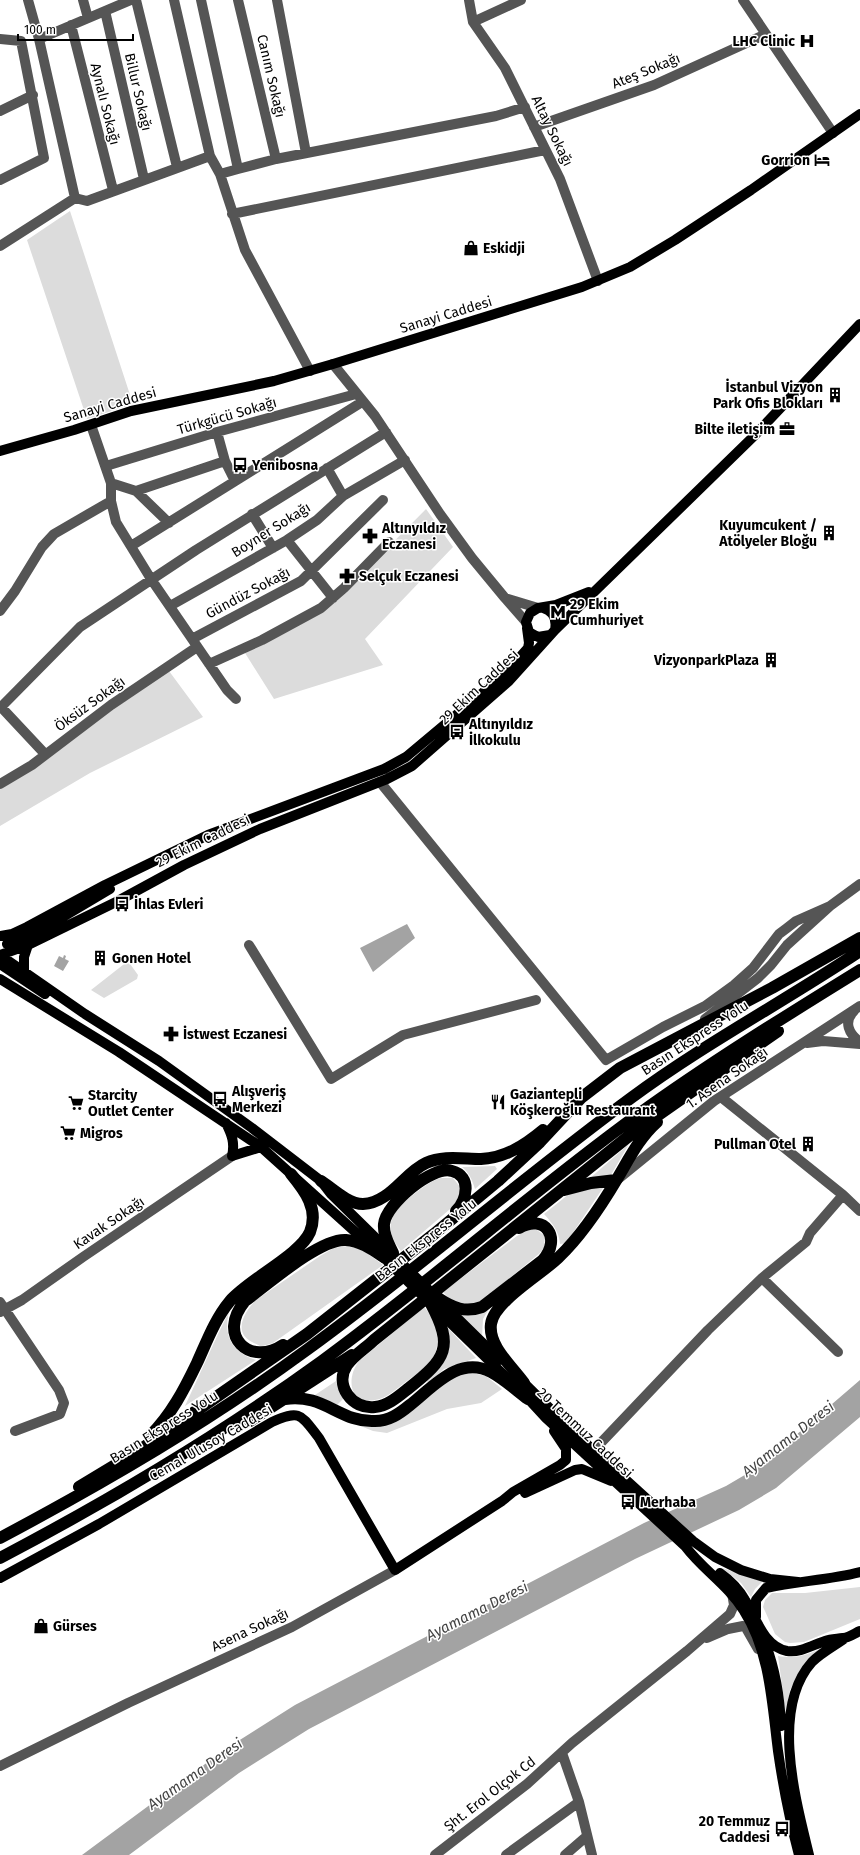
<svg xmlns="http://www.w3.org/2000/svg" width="860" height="1855" font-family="'Fira Sans',sans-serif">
<rect width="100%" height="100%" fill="#fff"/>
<path fill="#dcdcdc" d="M70,211L133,404L87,419L27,240Z
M426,509L453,547L365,639L383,665L274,699L245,653L316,616L331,605Z
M169,671L203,717L90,773L0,826V787Z
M128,961L138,975L137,979L104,998L91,990Z
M629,1144L611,1175L589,1179Z
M495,1166L497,1169L475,1189C472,1179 469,1173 462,1167Z
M441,1178H453L461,1188L456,1204L401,1251C381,1226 392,1211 414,1194C423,1187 431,1181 441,1178Z
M605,1185L566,1243L560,1244C559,1231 552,1223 544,1214L574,1190Z
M529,1229L537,1230L545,1236L544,1247L540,1253L482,1301L474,1305L453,1303L443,1292L517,1236Z
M347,1246L363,1250L383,1265L273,1343C269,1344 264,1346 260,1346C258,1345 254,1343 252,1342C232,1332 245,1311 256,1300L320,1256L334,1248Z
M424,1307C433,1317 436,1323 437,1336C440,1359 423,1369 407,1381C397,1388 388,1398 375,1400C349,1405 346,1378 359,1361Z
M490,1307L483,1319L482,1338L460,1315L474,1314Z
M229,1312C223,1336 232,1352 256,1360L185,1406L218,1334Z
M446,1326L476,1358L444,1369L429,1383L426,1380C448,1361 451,1355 446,1326Z
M464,1371L486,1376L502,1389L481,1403L447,1409L387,1433L373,1431L358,1425L372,1426L446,1379Z
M336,1381L343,1399L337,1405L315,1395Z
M722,1568L763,1581L755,1589L751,1597L741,1583Z
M860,1587V1619L804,1642L790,1643L785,1642L775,1634L765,1611L763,1607L765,1600L772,1593H805Z
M826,1646L797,1677L790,1690L786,1714L778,1656C799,1659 807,1655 826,1646Z"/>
<path fill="#a3a3a3" d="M407,924L415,938L373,972L360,948Z
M64,955L66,956L65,959L69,961L63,971L54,966L59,956L63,958Z
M860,1380V1417L776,1488L739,1510L635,1559L309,1729L239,1773L129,1855H82L224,1750L295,1705L644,1523L726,1486L760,1466Z"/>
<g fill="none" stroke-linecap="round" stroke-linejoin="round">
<path stroke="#555" stroke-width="10" d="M28,0L39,39L75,198L87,201L210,156L174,0
M83,0L88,18
M136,0L177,167
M201,0L238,169L220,174L245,250L310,371
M238,0L276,159
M277,0L306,153
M469,0L473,22L505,68L560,179L598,281
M743,0L833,133
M105,11L144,179
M473,22L521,0
M71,25L113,190
M0,39L21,41L44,158L0,180
M39,39L131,0
M0,111L33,95
M534,127L654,85L766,34
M210,156L220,174
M238,169L276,159L496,116L525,107
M232,214L545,150
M0,246L75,198
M333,364L375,416L440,514L472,558L505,598
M91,425L111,483V501L116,522L151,579L227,690L236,699
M217,432L225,461L235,481
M106,466L217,432L356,394
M327,468L343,496
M111,483L136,491L169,523
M136,491L225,461
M252,514L273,548
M287,540L333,598
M131,546L362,402
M170,606L287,540L317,520L343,496L405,460
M0,611L15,591L42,547L54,534L111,501
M526,622L505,598L538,608
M192,639L301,581L383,500
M209,664L262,640L321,608L344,588L389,542
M0,706L45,754
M1,707L80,627L196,550L386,432
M380,782L606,1060L663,1027L705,1006L734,985L753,968L779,934L787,928L796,921L830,906
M0,784L32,765L111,705L197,647
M249,945L331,1079L403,1035L536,1000
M854,1011C843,1022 849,1034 860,1042
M705,1019L758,978L771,965L787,945L830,906L860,884
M807,1043L823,1041L860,1044
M721,1097L843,1195
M618,1179L714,1101L860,1006
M762,1278L838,1352
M0,1302L59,1390L64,1403L60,1414L15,1431
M0,1312L22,1300L83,1257L232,1156
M594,1450L708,1330L762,1278L806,1242L810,1233L843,1195L860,1211
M707,1638L728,1629L743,1626L746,1628L758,1649
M562,1753L579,1802L592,1855
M0,1766L128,1703L292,1627L395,1570
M435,1855L527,1784L572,1743L687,1651L730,1614L734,1605L732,1593
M506,1855L579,1802
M565,1855L587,1836"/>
<path stroke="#000" stroke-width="10" d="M0,451L74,430L131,411L274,381L333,364L582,287L630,267L675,240L751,190L860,114
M543,608C554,611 557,619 555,630
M550,635L538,637L529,632L526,622L530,613L538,608L556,605L589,592
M0,936L12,934L27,927L105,885L208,835L384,769L406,757L486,690L512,666L528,648L529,643L527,628
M7,944L41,930L110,889
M0,955L28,945L116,902L184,865L260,829L387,779L412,766L509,681L555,630L754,436L860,324
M0,955L85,1014L159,1061L252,1128L321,1181L331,1194L500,1360
M0,964L45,994
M24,971V957L28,945
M0,979L119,1052L261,1147L372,1247
M226,1123C232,1135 235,1143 232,1156L261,1147
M388,1262L510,1381
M519,1378L581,1439L693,1541L715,1557L741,1570L770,1579L798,1582
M523,1393L546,1418L685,1546C703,1570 728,1585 744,1611C770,1651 772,1705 778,1751C783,1786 790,1821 799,1855
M525,1493L575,1470L582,1469L611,1481
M720,1573C730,1580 739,1589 745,1600C756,1617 763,1646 787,1651C800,1653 813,1645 825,1641C831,1639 837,1639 843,1638C849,1638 855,1633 860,1631
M0,1578L99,1524L272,1422C301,1409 301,1415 319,1438L395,1570L502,1501L513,1492L560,1465L566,1460V1449L554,1431
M756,1617V1600L766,1588C797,1581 829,1580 860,1572
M765,1642C775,1669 780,1697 781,1726
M809,1855C796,1801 770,1709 812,1662C821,1653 834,1646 844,1639"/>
<path stroke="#000" stroke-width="12" d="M577,1101L620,1068L772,988L860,938
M321,1181C333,1189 348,1204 363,1204C390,1203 404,1173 426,1163C443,1155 463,1159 481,1159C505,1158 525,1145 543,1130
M564,1190L591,1183L616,1180
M393,1253C389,1244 383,1235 384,1224C386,1204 432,1165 452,1171C472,1176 467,1200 456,1211
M438,1298C453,1308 465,1313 482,1307L543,1260C562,1238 545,1213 519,1228
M431,1304C454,1347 446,1359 409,1388C399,1396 388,1406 375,1407C352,1410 334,1385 347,1365C354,1355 366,1348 374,1340L634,1132L778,1031
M283,1345C250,1367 216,1336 245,1301C267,1285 320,1238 346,1240C361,1241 373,1250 385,1258
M524,1383C512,1366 488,1346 491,1324C494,1301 542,1274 559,1257C582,1235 601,1206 617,1179C629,1159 639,1138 657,1122
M285,1399C324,1393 340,1423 375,1421C389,1421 399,1414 410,1405C433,1387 459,1355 491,1372C504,1379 516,1390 528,1399
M250,1421L352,1355
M150,1436C171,1415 184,1390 197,1363C207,1341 215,1319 230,1301C249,1279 300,1255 310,1232C319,1209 305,1191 291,1174
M79,1487L137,1452L307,1334L434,1234L498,1181L540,1142L582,1097
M0,1538C107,1481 210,1421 308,1349C418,1269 521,1179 631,1098C704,1044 785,1001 860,951
M0,1558C112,1499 220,1435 322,1361C429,1283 529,1194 636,1116C708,1064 784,1017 860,970"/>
</g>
<defs>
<symbol id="hospital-bare" viewBox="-9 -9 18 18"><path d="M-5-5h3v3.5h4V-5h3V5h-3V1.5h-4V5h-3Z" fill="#000" stroke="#fff" stroke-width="2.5" paint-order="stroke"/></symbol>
<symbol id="hotel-bare" viewBox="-9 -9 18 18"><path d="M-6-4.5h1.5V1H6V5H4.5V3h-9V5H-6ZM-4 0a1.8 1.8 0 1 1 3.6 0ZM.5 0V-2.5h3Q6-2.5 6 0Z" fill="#000" stroke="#fff" stroke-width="2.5" paint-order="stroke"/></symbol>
<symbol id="shop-bare" viewBox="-9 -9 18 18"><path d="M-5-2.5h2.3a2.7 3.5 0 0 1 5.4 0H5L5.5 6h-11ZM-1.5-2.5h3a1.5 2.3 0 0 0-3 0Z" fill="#000" stroke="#fff" stroke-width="2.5" paint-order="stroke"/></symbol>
<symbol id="building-bare" viewBox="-9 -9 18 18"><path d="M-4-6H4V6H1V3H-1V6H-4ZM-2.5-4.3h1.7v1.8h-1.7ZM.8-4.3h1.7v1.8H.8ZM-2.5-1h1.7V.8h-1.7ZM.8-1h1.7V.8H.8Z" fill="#000" stroke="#fff" stroke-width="2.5" paint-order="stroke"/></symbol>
<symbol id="office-bare" viewBox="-9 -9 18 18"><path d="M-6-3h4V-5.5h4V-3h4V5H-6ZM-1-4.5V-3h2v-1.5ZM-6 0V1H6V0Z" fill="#000" stroke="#fff" stroke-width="2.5" paint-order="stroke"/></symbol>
<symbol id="bus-bare" viewBox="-9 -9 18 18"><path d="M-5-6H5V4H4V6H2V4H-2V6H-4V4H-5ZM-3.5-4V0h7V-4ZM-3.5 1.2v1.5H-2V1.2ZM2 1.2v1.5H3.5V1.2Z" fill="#000" stroke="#fff" stroke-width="2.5" paint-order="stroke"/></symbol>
<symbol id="pharmacy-bare" viewBox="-9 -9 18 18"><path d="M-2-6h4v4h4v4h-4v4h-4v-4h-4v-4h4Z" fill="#000" stroke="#fff" stroke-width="2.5" paint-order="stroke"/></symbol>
<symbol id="metro-bare" viewBox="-9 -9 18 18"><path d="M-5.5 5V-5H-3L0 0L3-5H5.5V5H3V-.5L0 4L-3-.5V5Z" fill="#000" stroke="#fff" stroke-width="2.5" paint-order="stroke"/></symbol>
<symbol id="restaurant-bare" viewBox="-9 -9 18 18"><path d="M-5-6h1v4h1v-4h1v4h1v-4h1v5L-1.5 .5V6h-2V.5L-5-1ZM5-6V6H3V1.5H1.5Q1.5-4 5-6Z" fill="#000" stroke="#fff" stroke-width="2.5" paint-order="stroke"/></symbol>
<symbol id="supermarket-bare" viewBox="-9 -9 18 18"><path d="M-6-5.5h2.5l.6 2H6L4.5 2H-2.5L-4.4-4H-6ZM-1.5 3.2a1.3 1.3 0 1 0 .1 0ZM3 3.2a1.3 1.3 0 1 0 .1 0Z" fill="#000" stroke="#fff" stroke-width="2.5" paint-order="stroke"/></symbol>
</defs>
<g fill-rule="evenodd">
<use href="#hospital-bare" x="796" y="30" width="22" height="22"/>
<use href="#hotel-bare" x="811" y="149" width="22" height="22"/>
<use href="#shop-bare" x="460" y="237" width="22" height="22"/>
<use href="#building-bare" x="824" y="384" width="22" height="22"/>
<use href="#office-bare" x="776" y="418" width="22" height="22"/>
<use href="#bus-bare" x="229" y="454" width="22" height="22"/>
<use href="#building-bare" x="818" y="522" width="22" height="22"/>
<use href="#pharmacy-bare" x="359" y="525" width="22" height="22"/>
<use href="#pharmacy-bare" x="336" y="565" width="22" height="22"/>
<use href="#metro-bare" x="547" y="601" width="22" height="22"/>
<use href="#building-bare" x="760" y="649" width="22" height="22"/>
<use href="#bus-bare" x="446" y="721" width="22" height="22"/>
<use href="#bus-bare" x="111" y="893" width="22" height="22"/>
<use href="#building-bare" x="89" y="947" width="22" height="22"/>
<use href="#pharmacy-bare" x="160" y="1023" width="22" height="22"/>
<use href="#bus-bare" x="209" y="1088" width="22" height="22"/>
<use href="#restaurant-bare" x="487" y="1091" width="22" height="22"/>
<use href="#supermarket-bare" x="65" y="1092" width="22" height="22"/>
<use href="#supermarket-bare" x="57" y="1122" width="22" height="22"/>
<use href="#building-bare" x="797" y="1133" width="22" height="22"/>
<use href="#bus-bare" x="617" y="1491" width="22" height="22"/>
<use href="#shop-bare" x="30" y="1615" width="22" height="22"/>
<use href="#bus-bare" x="771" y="1818" width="22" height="22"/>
</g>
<g text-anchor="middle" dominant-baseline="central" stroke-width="3" stroke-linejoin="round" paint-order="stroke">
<g font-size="14" font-weight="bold" fill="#000" stroke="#fff" text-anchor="start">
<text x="795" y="41" text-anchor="end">LHC Clinic</text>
<text x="810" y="160" text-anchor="end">Gorrion</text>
<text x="483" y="248">Eskidji</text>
<text x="823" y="387" text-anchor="end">İstanbul Vizyon<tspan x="823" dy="16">Park Ofis Blokları</tspan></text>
<text x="775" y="429" text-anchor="end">Bilte iletişim</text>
<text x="252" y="465">Yenibosna</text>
<text x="817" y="525" text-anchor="end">Kuyumcukent /<tspan x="817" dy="16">Atölyeler Bloğu</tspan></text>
<text x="382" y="528">Altınyıldız<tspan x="382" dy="16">Eczanesi</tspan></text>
<text x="359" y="576">Selçuk Eczanesi</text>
<text x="570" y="604">29 Ekim<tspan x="570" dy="16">Cumhuriyet</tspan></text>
<text x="759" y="660" text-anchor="end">VizyonparkPlaza</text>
<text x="469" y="724">Altınyıldız<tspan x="469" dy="16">İlkokulu</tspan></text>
<text x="134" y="904">İhlas Evleri</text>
<text x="112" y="958">Gonen Hotel</text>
<text x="183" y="1034">İstwest Eczanesi</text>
<text x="232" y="1091">Alışveriş<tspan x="232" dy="16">Merkezi</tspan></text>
<text x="510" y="1094">Gaziantepli<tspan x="510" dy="16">Köşkeroğlu Restaurant</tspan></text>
<text x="88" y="1095">Starcity<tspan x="88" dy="16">Outlet Center</tspan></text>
<text x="80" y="1133">Migros</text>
<text x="796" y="1144" text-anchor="end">Pullman Otel</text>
<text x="640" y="1502">Merhaba</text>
<text x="53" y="1626">Gürses</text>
<text x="770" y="1821" text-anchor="end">20 Temmuz<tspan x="770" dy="16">Caddesi</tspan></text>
</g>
<g font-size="14" fill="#000" stroke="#fff">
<text transform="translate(646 71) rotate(-22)">Ateş Sokağı</text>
<text transform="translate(271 76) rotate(77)">Canım Sokağı</text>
<text transform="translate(138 92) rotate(77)">Billur Sokağı</text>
<text transform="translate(105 104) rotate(76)">Aynalı Sokağı</text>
<text transform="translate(552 131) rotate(64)">Altay Sokağı</text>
<text transform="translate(446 315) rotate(-17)">Sanayi Caddesi</text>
<text transform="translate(110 405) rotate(-16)">Sanayi Caddesi</text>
<text transform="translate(227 416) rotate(-16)">Türkgücü Sokağı</text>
<text transform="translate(271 530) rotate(-32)">Boyner Sokağı</text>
<text transform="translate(248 593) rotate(-28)">Gündüz Sokağı</text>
<text transform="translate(479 687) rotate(-43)">29 Ekim Caddesi</text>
<text transform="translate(90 704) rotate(-36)">Öksüz Sokağı</text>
<text transform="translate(203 841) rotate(-26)">29 Ekim Caddesi</text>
<text transform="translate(695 1038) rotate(-33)">Basın Ekspress Yolu</text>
<text transform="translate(727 1078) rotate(-35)">1. Asena Sokağı</text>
<text transform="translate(109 1223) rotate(-34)">Kavak Sokağı</text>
<text transform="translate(426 1240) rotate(-38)">Basın Ekspress Yolu</text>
<text transform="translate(164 1427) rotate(-32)">Basın Ekspress Yolu</text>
<text transform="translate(585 1433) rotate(43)">20 Temmuz Caddesi</text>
<text transform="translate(211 1443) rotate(-30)">Cemal Ulusoy Caddesi</text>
<text transform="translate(250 1630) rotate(-25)">Asena Sokağı</text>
<text transform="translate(490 1794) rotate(-38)">Şht. Erol Olçok Cd</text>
</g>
<g font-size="15" font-style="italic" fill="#444" stroke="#fff">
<text transform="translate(788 1439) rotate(-38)">Ayamama Deresi</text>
<text transform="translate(477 1611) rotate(-27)">Ayamama Deresi</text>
<text transform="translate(195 1774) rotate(-35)">Ayamama Deresi</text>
</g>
</g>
<path d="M18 34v6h115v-6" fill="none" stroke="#000000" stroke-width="2"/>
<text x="24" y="34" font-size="12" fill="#000000" stroke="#ffffff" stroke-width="3" paint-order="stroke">100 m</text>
</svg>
